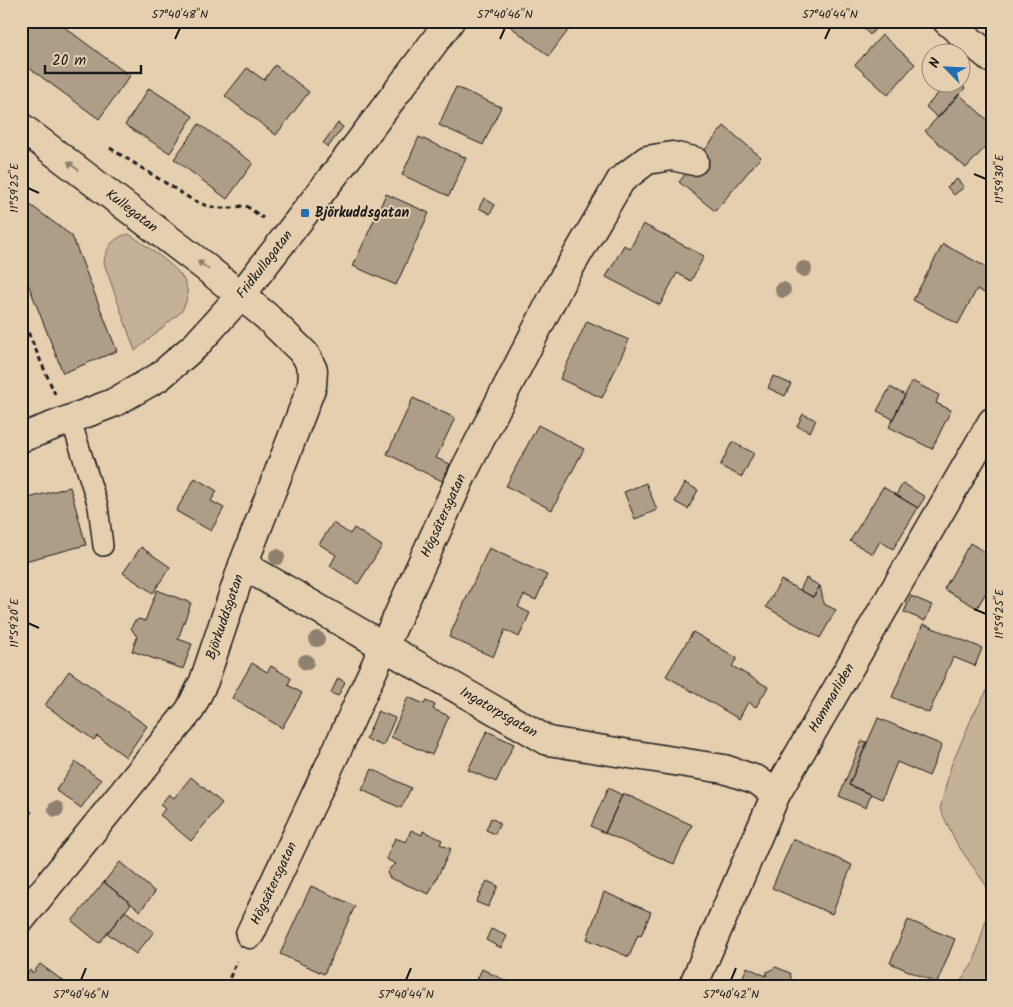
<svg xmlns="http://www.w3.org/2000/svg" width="1013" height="1007" font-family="Kalam,sans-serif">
<rect width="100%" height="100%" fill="#e6cfaf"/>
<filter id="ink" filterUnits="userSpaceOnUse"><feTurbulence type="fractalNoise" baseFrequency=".02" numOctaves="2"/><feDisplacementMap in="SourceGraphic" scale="10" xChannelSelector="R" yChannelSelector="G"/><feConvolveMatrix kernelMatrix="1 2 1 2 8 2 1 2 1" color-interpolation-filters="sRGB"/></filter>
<g filter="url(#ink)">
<path fill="#c5b197" stroke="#70665a" d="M129,234C140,241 150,249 161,257C180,272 197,286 181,312L135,351L104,263C105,249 114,236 129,234Z
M992,682V986H957L974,962L988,913L990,891L957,844L940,809L951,766L973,715Z"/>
<path fill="#ae9d87" stroke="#1c1c1c" d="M21,21H56L130,76L99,119L21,62Z
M509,21H575L549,56L507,24Z
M863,21H882L870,35L860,25Z
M882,35L915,64L888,95L855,65Z
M275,65L309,92L276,135L225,96L247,68L264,80Z
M948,82H958L965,88L938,118L926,107Z
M456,87L501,107L483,145L439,125Z
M149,88L193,116L170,153L125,125Z
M959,94L992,124V140L966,168L925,131Z
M338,123L343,127L328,147L323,143Z
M199,124L253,163L227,199L174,159Z
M724,126L761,157L715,211L679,182Z
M419,137L466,158L449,196L402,175Z
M957,179L964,187L954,195L947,187Z
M386,194L429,213L396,285L353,266Z
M21,198L72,236L117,351L63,373L23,271L21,269Z
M484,198L495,205L490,214L479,208Z
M643,224L704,256L691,281L677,273L660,305L606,277L624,245L630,249Z
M943,244L992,270V297L977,289L958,324L913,300Z
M587,321L629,340L602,398L560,379Z
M773,376L791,384L785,396L768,388Z
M912,381L939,395L936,403L951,410L932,449L889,427Z
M890,387L905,395L893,419L877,411Z
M413,398L455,418L436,458L450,464L442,481L387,454Z
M803,414L816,420L810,432L797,426Z
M538,425L584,449L552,510L506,486Z
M732,442L754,453L742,477L720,466Z
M195,478L217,491L211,501L224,508L211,531L176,511Z
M646,483L657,510L635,519L624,492Z
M685,483L698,490L688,509L675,502Z
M903,483L925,497L918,508L896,495Z
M70,487L86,545L21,562V500Z
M883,487L918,508L893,549L880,541L873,554L850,541Z
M333,523L350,534L354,528L382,546L358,584L330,566L336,555L319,544Z
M970,543L992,556V582L977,608L944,589Z
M141,547L170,567L153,593L123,573Z
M489,548L547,575L536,600L524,595L518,607L530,613L519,637L505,630L493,657L449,637Z
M806,578L820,586L813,597L800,590Z
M781,580L813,597L820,586L824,604L836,610L820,638L766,607Z
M157,590L191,603L178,639L192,644L183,669L132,651L137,637L131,628L134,622L139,619L145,621Z
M911,596L932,605L925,621L904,612Z
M923,624L982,648L975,666L953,657L929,713L892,697Z
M693,632L737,658L732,666L768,687L756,707L748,702L739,719L666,676Z
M252,663L267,672L271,666L291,678L288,685L302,693L282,728L232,698Z
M69,671L147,726L126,757L97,736L94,740L45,705Z
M338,678L345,682L338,696L331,693Z
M408,697L424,704L426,701L435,705L433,709L449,716L432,755L391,737Z
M378,711L395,718L383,746L366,739Z
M878,718L942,745L929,776L897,762L882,799L849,785Z
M487,731L514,744L496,782L468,770Z
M862,741L867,742L849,785L871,794L866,808L839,796Z
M76,762L101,780L81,808L56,790Z
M372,769L411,788L401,808L362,790Z
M191,777L222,803L191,841L160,815L165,809L160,805L169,794L174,798Z
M608,788L622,795L605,833L591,826Z
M623,793L692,825L674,864L605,833Z
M21,804L32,812L21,826Z
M491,818L500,823L495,834L486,830Z
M411,830L422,835L423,831L442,840L440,844L451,849L429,894L390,878L387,873L391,867L396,864L386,859L395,838L406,842Z
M793,839L852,865L832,914L772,888Z
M120,862L155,892L140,911L104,882Z
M487,881L498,886L488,907L476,902Z
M104,882L131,904L99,943L72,921Z
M311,886L355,906L324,974L280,954Z
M604,892L651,912L641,936L638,935L629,957L587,939Z
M125,911L154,932L136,954L107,933Z
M908,920L955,939L937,983L890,963Z
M491,929L507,936L501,948L486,940Z
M40,964L70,986H21V982L30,970L33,973Z
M747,967L766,976L767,972L776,967L790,973L792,983L791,986H739Z
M482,969L516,986H474Z"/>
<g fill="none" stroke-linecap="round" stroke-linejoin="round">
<defs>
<path id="lane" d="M71,420L98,506L103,546"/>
<g id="street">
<path d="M947,21L992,59"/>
<path id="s1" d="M21,127L204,266L266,316L305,354L313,370L312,386L243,565L204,681L190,710L21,919"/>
<path id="s2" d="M243,565L548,741L724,769L757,780L776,794"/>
<path id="s3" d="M250,934L336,752L463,473L560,284L621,180L647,160L672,156L694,161"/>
<path id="s4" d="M693,986L776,794L992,422"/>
</g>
<g id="secondary">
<path id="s5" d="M21,438L113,403L159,377L196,345L241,295L355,148L450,21"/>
</g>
</defs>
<use href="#lane" stroke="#1c1c1c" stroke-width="22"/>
<use href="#street" stroke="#1c1c1c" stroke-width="31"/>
<use href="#secondary" stroke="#1c1c1c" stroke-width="31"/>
<path stroke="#1c1c1c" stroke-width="3" stroke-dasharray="5 4" stroke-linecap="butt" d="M110,148L191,199L207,206L219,208H234L245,205L263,218
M21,316L55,394
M226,986L237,961"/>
<use href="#lane" stroke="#e6cfaf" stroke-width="19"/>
<use href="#street" stroke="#e6cfaf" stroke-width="28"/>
<use href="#secondary" stroke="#e6cfaf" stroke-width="28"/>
</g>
<g fill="#8e816f">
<circle cx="804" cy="269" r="8"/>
<circle cx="783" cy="290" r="8"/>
<circle cx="277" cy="557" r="8"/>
<circle cx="317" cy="639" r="8"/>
<circle cx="306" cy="662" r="8"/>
<circle cx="56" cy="809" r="8"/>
</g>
<defs><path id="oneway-solid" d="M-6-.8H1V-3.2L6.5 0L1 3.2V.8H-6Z" transform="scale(1.25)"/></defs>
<g fill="#8b7e6d">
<use href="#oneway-solid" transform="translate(73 166) rotate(-143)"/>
<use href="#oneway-solid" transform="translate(203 265) rotate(-142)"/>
</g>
</g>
<path fill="none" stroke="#1c1c1c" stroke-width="2" d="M175,39L180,28M500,39L505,28M825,39L830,28M974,174L986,179M28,188L39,193M974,609L986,614M28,623L39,628M81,980L86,968M406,980L411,968M731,980L736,968"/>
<rect fill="#1f6fb2" stroke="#e6cfaf" stroke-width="2" x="300" y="208" width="10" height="10" rx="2.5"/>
<g text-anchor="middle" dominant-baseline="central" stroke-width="4" stroke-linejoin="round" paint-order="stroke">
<g font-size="14" fill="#1c1c1c" stroke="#e6cfaf">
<text stroke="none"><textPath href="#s1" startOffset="139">Kullegatan</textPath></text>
<text stroke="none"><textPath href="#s5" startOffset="306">Fridkullagatan</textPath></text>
<text stroke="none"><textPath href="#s3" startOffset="461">Högsätersgatan</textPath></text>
<text transform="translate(225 617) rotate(-71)">Björkuddsgatan</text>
<text stroke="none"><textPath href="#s4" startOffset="320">Hammarliden</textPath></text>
<text stroke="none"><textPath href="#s2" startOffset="295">Ingatorpsgatan</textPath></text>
<text stroke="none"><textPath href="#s3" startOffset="56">Högsätersgatan</textPath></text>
</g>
<g font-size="14" font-weight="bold" fill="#1c1c1c" stroke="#e6cfaf" text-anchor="start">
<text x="315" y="213">Björkuddsgatan</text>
</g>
</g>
<rect width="1013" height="1007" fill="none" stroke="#e6cfaf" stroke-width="55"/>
<g transform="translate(946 68) rotate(294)"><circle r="24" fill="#e6cfaf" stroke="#958774"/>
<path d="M0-4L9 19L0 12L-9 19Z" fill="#1f6fb2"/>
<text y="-8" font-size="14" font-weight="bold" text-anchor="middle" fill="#1c1c1c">N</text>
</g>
<path d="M45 65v8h96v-8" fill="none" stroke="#1c1c1c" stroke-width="2.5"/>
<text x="52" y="65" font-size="15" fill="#1c1c1c" stroke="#e6cfaf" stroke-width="4" paint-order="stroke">20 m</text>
<rect x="28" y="28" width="958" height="952" fill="none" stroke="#1c1c1c" stroke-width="2"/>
<g font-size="12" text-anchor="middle" fill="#1c1c1c">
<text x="180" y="18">57°40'48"N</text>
<text x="505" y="18">57°40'46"N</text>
<text x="830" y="18">57°40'44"N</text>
<text transform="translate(999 179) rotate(-90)" y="4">11°59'30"E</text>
<text transform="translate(14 188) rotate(-90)" y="4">11°59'25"E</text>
<text transform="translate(999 614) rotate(-90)" y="4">11°59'25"E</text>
<text transform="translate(14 623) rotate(-90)" y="4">11°59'20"E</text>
<text x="81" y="998">57°40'46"N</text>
<text x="406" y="998">57°40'44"N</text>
<text x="731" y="998">57°40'42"N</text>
</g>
</svg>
